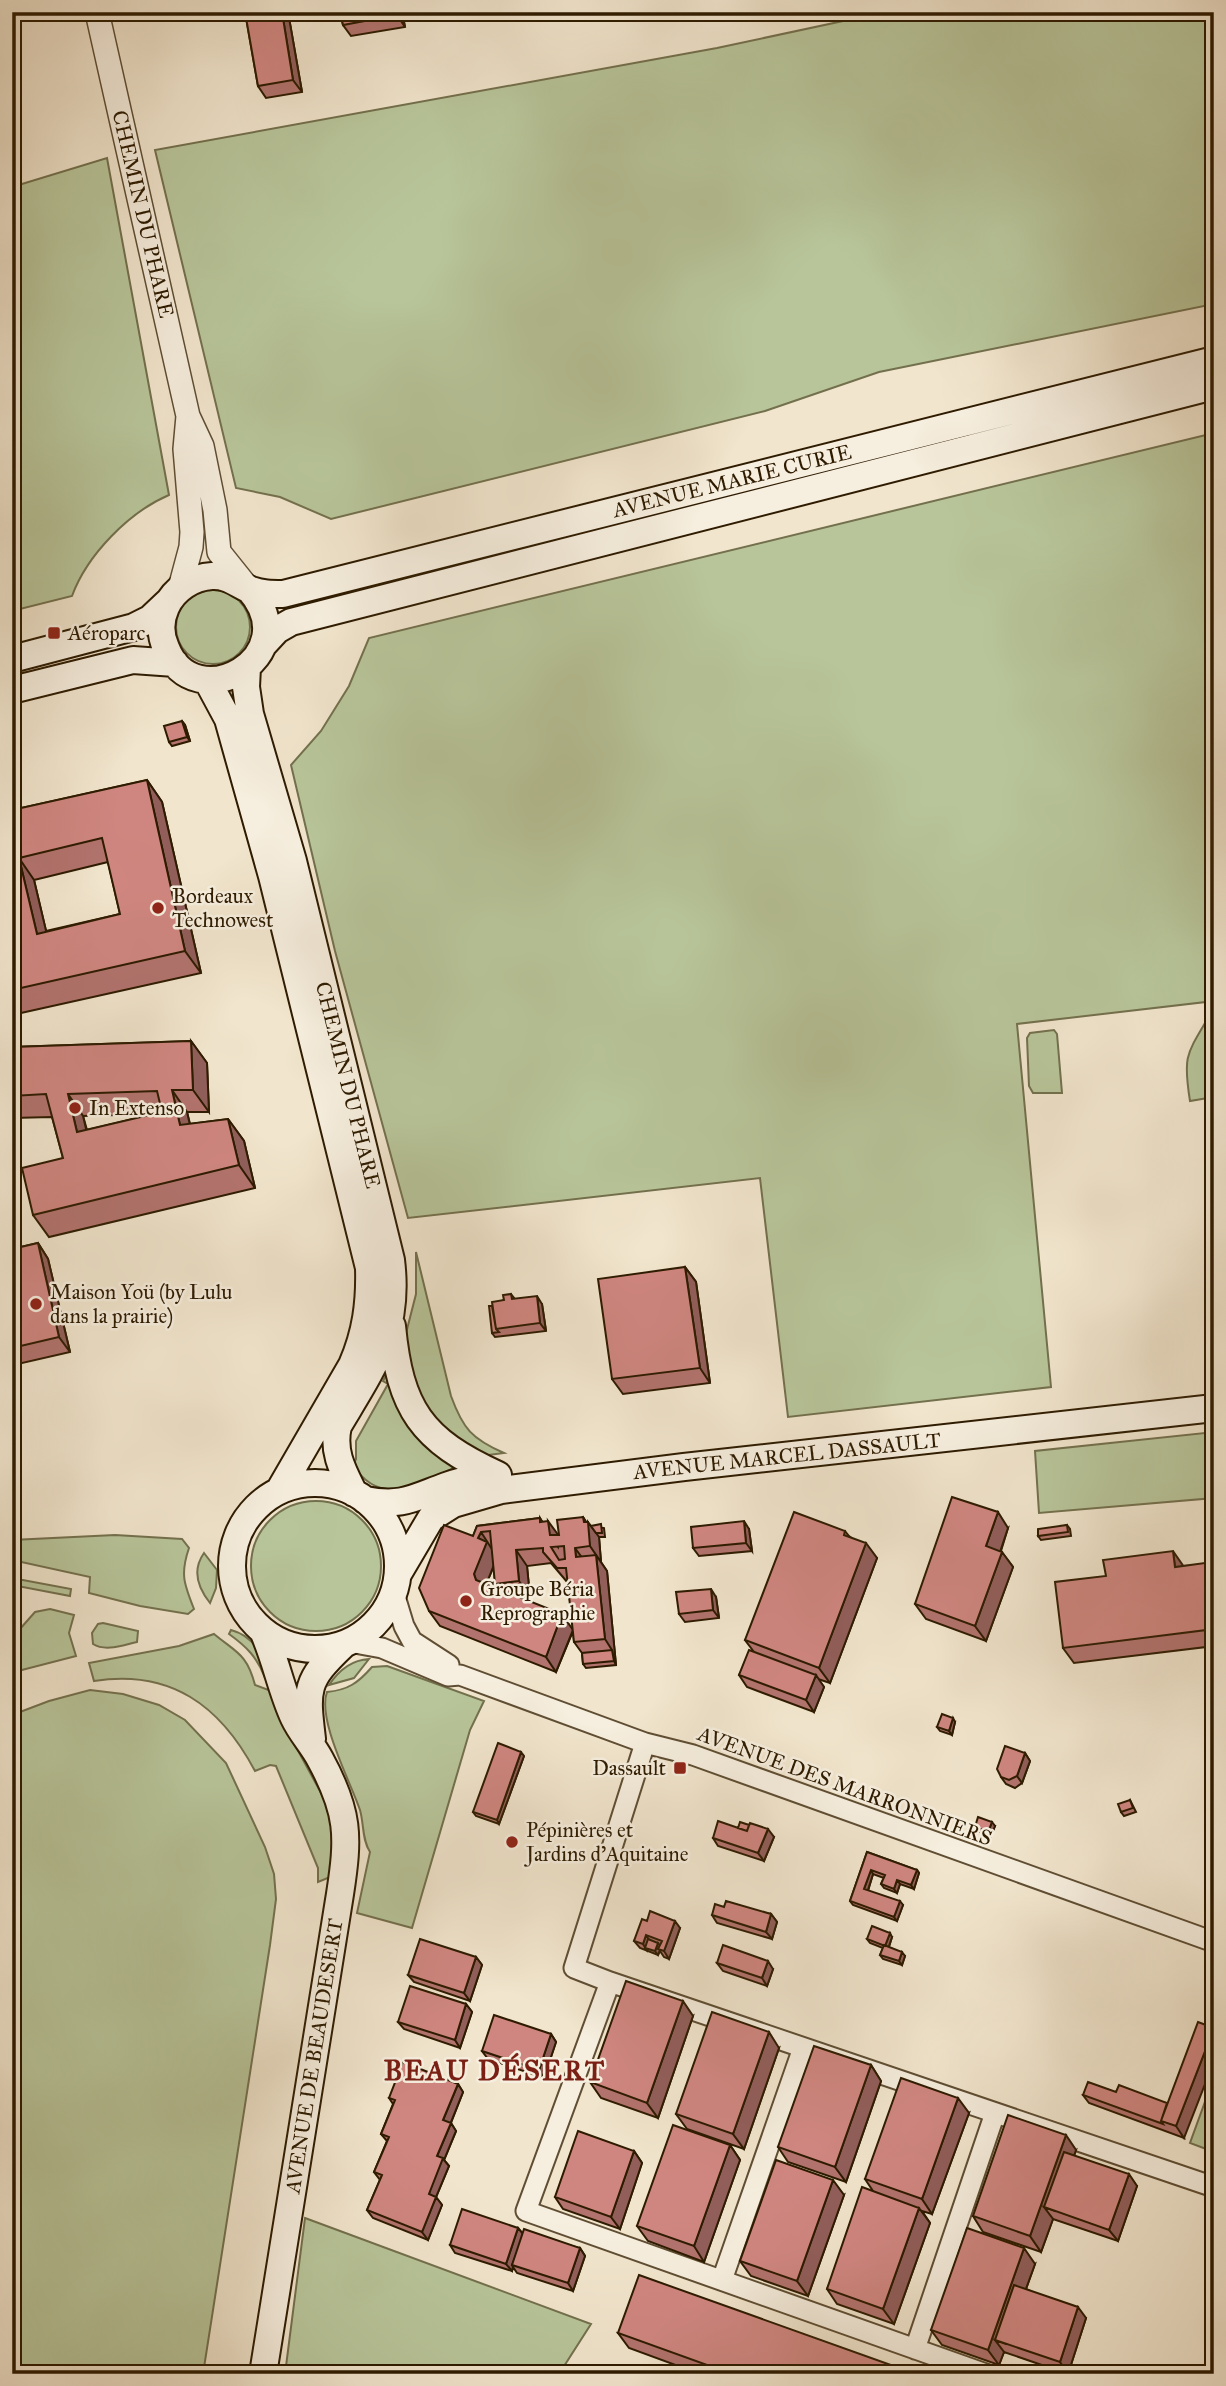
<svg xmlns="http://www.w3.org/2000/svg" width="1226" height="2386" font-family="'IM FELL Great Primer',serif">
<rect width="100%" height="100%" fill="#f1e5cd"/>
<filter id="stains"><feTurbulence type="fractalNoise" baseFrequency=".00286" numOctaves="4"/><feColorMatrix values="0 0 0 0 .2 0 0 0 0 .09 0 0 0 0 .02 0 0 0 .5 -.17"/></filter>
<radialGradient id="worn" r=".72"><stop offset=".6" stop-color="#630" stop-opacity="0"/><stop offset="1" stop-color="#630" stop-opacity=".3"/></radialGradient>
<path fill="#b8c59a" stroke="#73704d" stroke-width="2" d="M885,12H1214V304L879,372L765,411L331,519L280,497L236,488L155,150L717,48Z
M107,158L169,495C129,512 87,555 72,596L12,611V187Z
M1214,433V1001L1017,1024L1051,1387L788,1417L760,1178L408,1218L335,951L291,765L321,731L349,686L369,638Z
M176 627a37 37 0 1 1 74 0a37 37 0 1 1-74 0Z
M1214,1017V1097L1190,1101C1183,1057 1186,1055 1208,1018Z
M1054,1030L1057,1034L1062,1093H1033L1029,1086L1027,1038L1030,1033Z
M416,1252L451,1396C463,1429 472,1439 504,1453L473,1457L433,1430L402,1349L416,1294Z
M390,1367L456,1467C419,1484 381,1509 353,1465L356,1459V1441L388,1384L383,1381Z
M1214,1432V1498L1039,1513L1035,1451Z
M251 1566a65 65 0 1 1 130 0a65 65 0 1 1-130 0Z
M115,1535L182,1539L189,1548C180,1574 184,1584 194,1609L188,1614L140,1606L89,1593L90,1577L12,1560V1540Z
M204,1553L217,1570L216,1588L210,1603C198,1588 192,1570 204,1553Z
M12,1578L71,1589L70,1596L12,1585Z
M50,1609L74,1615L69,1633L76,1656L22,1670L12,1668V1638L35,1612Z
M103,1623L138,1631L137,1642C123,1645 106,1652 93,1644L92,1633L98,1624Z
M231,1630C254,1636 264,1656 272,1678H265C257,1657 247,1647 229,1634Z
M214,1634C237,1653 247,1654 255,1685L274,1692L289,1734L327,1804L333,1823L335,1875L318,1882V1868L276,1766L270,1765L255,1771C220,1705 170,1669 94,1681L89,1663L179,1646Z
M369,1659L354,1678L329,1685C339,1670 351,1660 369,1659Z
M387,1666L484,1701L470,1730L412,1928L357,1913L370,1852C362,1840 364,1824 360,1810C350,1781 317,1719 327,1692C348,1690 358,1683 372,1667Z
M90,1690L123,1694L159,1705L185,1720L226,1763L265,1847L274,1874L276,1899L270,1945L203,2374H12V1715L49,1701Z
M1214,2077V2152L1190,2143Z
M305,2218L591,2324L559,2374H285Z"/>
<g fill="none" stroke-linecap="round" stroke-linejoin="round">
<defs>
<path id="minor" d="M394,1593L404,1626L412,1641L449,1665
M349,1642L382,1648L448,1676L460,1675L645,1743L693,1755L1214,1942
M645,1743L574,1968L610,1982L1214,2187
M610,1982L526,2211L986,2374
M722,2280L803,2048
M915,2349L995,2113"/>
<path id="tertiary" d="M97,12L188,416L202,446L215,510L219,552L247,587
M180,588L191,547L192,532L185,449L188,416"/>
<path id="secondary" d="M249,589C309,657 194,720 166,648C160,635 160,620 166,607C174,589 193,577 212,576C228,575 238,585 251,590C262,594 271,594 283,594L1214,360
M264,644L277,630L291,622L1214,386
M12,659L134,627L150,619L168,602
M247,667L246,687L250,714L293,861L391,1260C400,1332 373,1367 338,1426C332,1452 343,1471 354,1493
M207,680L228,719L272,876L369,1268C370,1303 366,1333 352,1365L279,1491
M12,690L133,660L175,663
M392,1326C400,1409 421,1440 498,1475
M232 1566a83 83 0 1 1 166 0a83 83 0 1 1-166 0Z
M365,1500C402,1507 413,1498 446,1486C462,1480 479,1478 495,1475
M398,1574L431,1518L453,1504L501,1490L684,1467L1214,1408
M312,1739C306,1689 305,1681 343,1645
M263,2374L340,1894C349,1836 349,1812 320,1759C312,1744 301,1733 294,1718C281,1690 276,1660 263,1631"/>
</defs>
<use href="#minor" stroke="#5f4e33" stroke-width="23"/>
<use href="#tertiary" stroke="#5f4e33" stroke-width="26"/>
<use href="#secondary" stroke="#2e1b00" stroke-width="30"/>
<use href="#minor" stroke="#f6eede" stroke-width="19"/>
<use href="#tertiary" stroke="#f6eede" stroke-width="23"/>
<use href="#secondary" stroke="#f6eede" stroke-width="26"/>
</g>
<path fill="#b2736e" stroke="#2e1b00" stroke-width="2" fill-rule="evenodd" d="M245,12H288L302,92L266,98L258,86Z
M340,12H402L405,27L351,36L343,25Z
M760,12H804L765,20Z
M182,721L185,725L190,741L172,746L169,742Z
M147,780L162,802L201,973L12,1015V810ZM108,862L120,914L46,931L34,880Z
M191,1041L207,1063L209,1112H187L190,1124L228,1119L244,1141L255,1188L49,1237L33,1215L63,1158L52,1117L12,1118V1047ZM154,1114L87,1130L83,1116Z
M38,1243L48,1259L70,1352L18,1364L12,1356V1249Z
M685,1267L696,1282L710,1383L623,1394L612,1379Z
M511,1294L515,1299L542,1304L546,1331L495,1337L492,1333V1306L504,1300Z
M583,1517L586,1522L591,1526L604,1528L605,1537H599L601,1562L607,1571L616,1665L586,1668L583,1664L582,1653L574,1642L573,1631L556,1672L440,1626L429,1611L473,1536L477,1526L540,1518L542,1522L558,1535ZM551,1563L568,1583L573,1629L520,1598L530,1597L527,1566ZM494,1566L495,1584L499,1589L486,1584Z
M1067,1525L1070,1529L1071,1536L1041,1540L1038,1536Z
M1008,1528L1001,1551L1013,1567L986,1641L926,1619L915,1604Z
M749,1529L752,1551L699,1556L693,1548Z
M845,1531L849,1536L877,1558L830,1683L818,1679L824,1687L814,1712L747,1687L739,1675L754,1652L745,1640Z
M1214,1565V1646L1074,1663L1063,1648L1183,1566Z
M716,1597L719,1618L685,1622L679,1614Z
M955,1722L952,1735L940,1731L937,1727Z
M1025,1753L1030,1761L1022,1783L1015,1788L1006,1784L1001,1777Z
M524,1756L499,1824L476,1816L473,1812Z
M1130,1800L1136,1812L1124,1816L1121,1812Z
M995,1826L991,1836L977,1831L975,1827Z
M738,1828L774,1837L764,1861L718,1846L713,1838Z
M867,1852L917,1870L919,1873L914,1889L900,1884L897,1893L884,1888L881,1884L884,1878L873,1874L868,1891L903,1905L897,1921L853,1905L850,1901Z
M724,1907L771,1914L777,1922L772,1939L717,1923L712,1915Z
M647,1921L680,1928L669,1959L664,1957L660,1951L658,1955L640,1948L634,1941Z
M892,1937L889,1947L905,1956L902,1965L883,1959L880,1955L883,1948L870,1943L867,1939Z
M476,1957L482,1965L470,2001L414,1982L408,1975Z
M717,1963L773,1969L767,1986L723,1971Z
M466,2004L472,2012L460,2048L404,2029L398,2022Z
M693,2016L658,2118L601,2098L590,2082Z
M551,2034L556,2042L544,2078L488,2059L482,2051Z
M779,2048L744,2149L687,2129L676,2114Z
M871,2065L881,2081L846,2182L788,2162L778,2147Z
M458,2084L463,2092L451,2123L456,2131L444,2160L449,2166L436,2197L442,2205L428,2240L373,2218L367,2210L380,2180L374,2172L387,2141L381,2134L393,2104L389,2098Z
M1116,2092L1167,2103L1184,2138L1089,2103L1083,2095Z
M969,2113L932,2214L922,2211L930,2223L894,2324L837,2304L827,2289L873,2191L865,2179Z
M730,2145L740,2160L704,2262L648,2241L637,2226Z
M1076,2150L1074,2156L1137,2186L1118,2241L1053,2219L1041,2252L983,2232L973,2216Z
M634,2151L642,2163L620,2229L563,2209L555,2197Z
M844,2195L808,2296L751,2276L740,2261Z
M518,2228L522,2233L580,2248L585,2256L573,2291L517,2273L513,2267L512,2271L455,2253L450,2245Z
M1035,2264L1026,2289L1086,2318L1068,2374L1004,2352L999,2365L942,2345L931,2330Z
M618,2333L916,2374H700L629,2348Z"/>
<path fill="#915e5a" stroke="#2e1b00" stroke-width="2" d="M282,12H288L302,92L293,80Z
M396,12H402L405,27L397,15Z
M182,721L185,725L190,741L187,737Z
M147,780L162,802L201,973L185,951Z
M19,858L34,880L52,956L37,934Z
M191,1041L207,1063L209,1112L193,1090Z
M172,1090L187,1112L195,1147L180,1125Z
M68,1094L83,1116L92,1154L77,1132Z
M228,1119L244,1141L255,1188L239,1165Z
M38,1243L48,1259L70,1352L59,1337Z
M685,1267L696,1282L710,1383L700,1368Z
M537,1296L542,1304L546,1331L540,1323Z
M998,1512L1008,1528L997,1561L986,1546Z
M583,1517L588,1525V1522L599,1537L601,1562L590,1546Z
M540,1518L549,1532L548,1521L559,1536L558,1547L540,1522Z
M744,1521L749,1529L752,1551L746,1543Z
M481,1532L497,1557L484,1590L476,1580L474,1574L478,1538Z
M866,1543L877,1558L830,1683L819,1668Z
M575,1548L586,1563L576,1557Z
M516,1550L527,1566L530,1597L519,1581Z
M1173,1551L1184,1567H1175Z
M1002,1552L1013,1567L986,1641L975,1626Z
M596,1555L607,1571L616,1665L614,1661L612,1650L605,1639Z
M711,1589L716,1597L719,1618L713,1610Z
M562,1614L573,1630L556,1672L546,1657Z
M816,1675L824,1687L814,1712L806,1700Z
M953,1718L955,1722L952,1735L949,1731Z
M521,1752L524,1756L499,1824L497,1820Z
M1025,1753L1030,1761L1022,1783L1017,1776Z
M992,1822L995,1826L991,1836L988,1832Z
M768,1829L774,1837L764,1861L758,1853Z
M871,1870L873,1874L867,1893L864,1889Z
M917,1870L919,1873L914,1889L911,1885Z
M897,1880L900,1884L897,1893L894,1889Z
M900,1901L903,1905L897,1921L894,1917Z
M771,1914L777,1922L772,1939L766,1932Z
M675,1921L680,1928L669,1959L664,1951Z
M890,1933L892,1937L888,1949L885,1946Z
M646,1935L651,1943L645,1948L648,1952L643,1944Z
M658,1943L661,1947L658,1955L655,1951Z
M902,1952L905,1956L902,1965L899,1961Z
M476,1957L482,1965L470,2001L464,1993Z
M768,1961L773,1969L767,1986L762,1978Z
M683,2001L693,2016L658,2118L647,2103Z
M466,2004L472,2012L460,2048L455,2040Z
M1214,2028V2061L1184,2138L1176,2126Z
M769,2032L779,2048L744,2149L733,2134Z
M551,2034L556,2042L544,2078L539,2070Z
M871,2065L881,2081L846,2182L835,2167Z
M458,2084L463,2092L449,2127L443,2120Z
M958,2098L969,2113L932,2214L922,2199Z
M451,2123L456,2131L444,2160L449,2166L434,2202L429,2194L437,2156Z
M1066,2135L1076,2150L1055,2211L1044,2207L1053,2219L1041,2252L1030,2236Z
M730,2145L740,2160L704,2262L694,2246Z
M634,2151L642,2163L620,2229L611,2217Z
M1129,2174L1137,2186L1118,2241L1109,2230Z
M833,2180L844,2195L808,2296L797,2281Z
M436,2197L442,2205L428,2240L422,2232Z
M919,2208L930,2223L894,2324L883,2309Z
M518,2228L524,2235L512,2265L513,2267L512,2271L506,2264Z
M580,2248L585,2256L573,2291L568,2283Z
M1024,2248L1035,2264L1006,2344L995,2340L1004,2352L999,2365L988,2350Z
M1078,2307L1086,2318L1068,2374L1060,2362Z"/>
<path fill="#cf8680" stroke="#2e1b00" stroke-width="2" fill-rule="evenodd" d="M245,12H282L293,80L258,86Z
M340,12H396L397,15L343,25Z
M182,721L187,737L169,742L164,726Z
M147,780L185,951L12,990V810ZM102,838L120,914L37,934L19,858Z
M191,1041L193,1090H172L180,1125L228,1119L239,1165L33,1215L22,1168L63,1158L46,1094L12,1096V1047ZM157,1091L162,1112L77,1132L68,1094Z
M1214,1097V1126L1210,1127L1207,1098Z
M38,1243L59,1337L12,1348V1249Z
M685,1267L700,1368L612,1379L598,1279Z
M511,1294L512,1299L537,1296L540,1323L496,1329L492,1302L504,1300L503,1295Z
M489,1306H492L496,1329L499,1332L492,1333Z
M952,1497L998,1512L986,1546L1002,1552L975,1626L915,1604Z
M794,1512L845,1531L844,1535L866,1543L819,1668L745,1640Z
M583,1517L584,1522H588L590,1546L575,1548L576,1557L596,1555L605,1639L574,1642L566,1568H557L543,1552V1548L516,1550L519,1581L495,1584L490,1531L481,1532L478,1538L487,1542L474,1574L476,1580L562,1614L546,1657L429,1611L419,1588L444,1525L473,1536L477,1526L540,1518V1522L548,1521L550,1535H559L557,1520ZM564,1546L565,1559L559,1560L551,1547Z
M744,1521L746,1543L693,1548L691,1527Z
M601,1524L602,1533H596L591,1526Z
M1067,1525L1068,1532L1038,1536V1529Z
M1173,1551L1175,1567L1212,1562L1214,1574V1629L1063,1648L1055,1582L1106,1576L1103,1560Z
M711,1589L713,1610L679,1614L676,1592Z
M612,1650L614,1661L583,1664L582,1653Z
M749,1650L816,1675L806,1700L739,1675Z
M942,1714L953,1718L949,1731L937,1727Z
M498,1743L521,1752L497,1820L473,1812Z
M1005,1746L1025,1753L1017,1776L1009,1780L1001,1777L997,1769Z
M1130,1800L1133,1808L1121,1812L1118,1804Z
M978,1817L992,1822L988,1832L975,1827Z
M718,1821L747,1831L750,1823L768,1829L758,1853L713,1838Z
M740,1822L749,1825L747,1831L738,1828Z
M867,1852L917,1870L911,1885L897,1880L894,1889L881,1884L885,1875L871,1870L864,1889L900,1901L894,1917L850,1901Z
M726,1901L771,1914L766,1932L712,1915L715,1904L724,1907Z
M650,1911L675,1921L664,1951L658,1949L662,1941L646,1935L643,1944L634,1941L642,1919L647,1921Z
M872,1926L890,1933L885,1946L867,1939Z
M420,1939L476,1957L464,1993L408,1975Z
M648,1939L658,1943L655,1951L645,1948Z
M723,1945L768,1961L762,1978L717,1963Z
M884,1945L902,1952L899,1961L880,1955Z
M626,1981L683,2001L647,2103L590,2082Z
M410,1986L466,2004L455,2040L398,2022Z
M712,2012L769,2032L733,2134L676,2114Z
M494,2015L551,2034L539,2070L482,2051Z
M1198,2022L1214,2028L1176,2126L1161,2121Z
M814,2046L871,2065L835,2167L778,2147Z
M403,2062L458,2084L443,2120L451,2123L437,2156L443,2158L429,2194L436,2197L422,2232L367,2210L382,2175L374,2172L389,2137L381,2134L395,2100L389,2098Z
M901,2078L958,2098L922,2199L865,2179Z
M1088,2082L1116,2092L1119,2085L1167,2103L1161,2121L1163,2124L1083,2095Z
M1008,2115L1066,2135L1030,2236L973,2216Z
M673,2125L730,2145L694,2246L637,2226Z
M578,2131L634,2151L611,2217L555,2197Z
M1064,2152L1129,2174L1109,2230L1044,2207Z
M776,2160L833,2180L797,2281L740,2261Z
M862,2187L919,2208L883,2309L827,2289Z
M462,2209L518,2228L506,2264L450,2245Z
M967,2228L1024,2248L988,2350L931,2330Z
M524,2229L580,2248L568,2283L512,2265Z
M639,2275L916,2374H732L618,2333Z
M1014,2285L1078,2307L1060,2362L995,2340Z"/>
<g fill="#8f2418" stroke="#f6eede" stroke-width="2.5">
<rect x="47" y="626" width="14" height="14" rx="3.5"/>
<circle cx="158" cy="908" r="7"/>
<circle cx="75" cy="1108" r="7"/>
<circle cx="36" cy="1304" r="7"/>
<circle cx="466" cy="1601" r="7"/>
<rect x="673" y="1761" width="14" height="14" rx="3.5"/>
<circle cx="512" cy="1842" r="7"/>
</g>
<g text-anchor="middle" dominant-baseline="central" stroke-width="5" stroke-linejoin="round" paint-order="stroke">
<g font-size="21" fill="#2e1b00" stroke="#f6eede">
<text transform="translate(143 214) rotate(77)">CHEMIN DU PHARE</text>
<text transform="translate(732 481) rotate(-14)">AVENUE MARIE CURIE</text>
<text transform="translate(348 1085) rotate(76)">CHEMIN DU PHARE</text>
<text transform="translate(787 1456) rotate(-6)">AVENUE MARCEL DASSAULT</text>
<text transform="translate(845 1786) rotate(20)">AVENUE DES MARRONNIERS</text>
<text transform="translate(314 2056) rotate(-81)">AVENUE DE BEAUDESERT</text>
</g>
<g font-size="21" fill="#2e1b00" stroke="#f6eede" text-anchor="start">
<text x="68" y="633">Aéroparc</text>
<text x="172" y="896">Bordeaux<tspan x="172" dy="24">Technowest</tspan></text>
<text x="89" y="1108">In Extenso</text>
<text x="50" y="1292">Maison Yoü (by Lulu<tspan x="50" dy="24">dans la prairie)</tspan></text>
<text x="480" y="1589">Groupe Béria<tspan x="480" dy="24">Reprographie</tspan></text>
<text x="666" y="1768" text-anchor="end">Dassault</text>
<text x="526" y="1830">Pépinières et<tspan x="526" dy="24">Jardins d'Aquitaine</tspan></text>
</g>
<g font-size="28" font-weight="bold" letter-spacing="2" fill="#7a1f14" stroke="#f6eede">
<text x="495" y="2070">BEAU DÉSERT</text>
</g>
</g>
<rect width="1226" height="2386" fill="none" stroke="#f1e5cd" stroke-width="42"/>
<rect x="14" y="14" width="1198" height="2358" fill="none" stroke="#2e1b00" stroke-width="3.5"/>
<rect x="21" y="21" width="1184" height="2344" fill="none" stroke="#2e1b00" stroke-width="2"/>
<rect width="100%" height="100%" filter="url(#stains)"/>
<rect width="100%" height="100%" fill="url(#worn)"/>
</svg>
